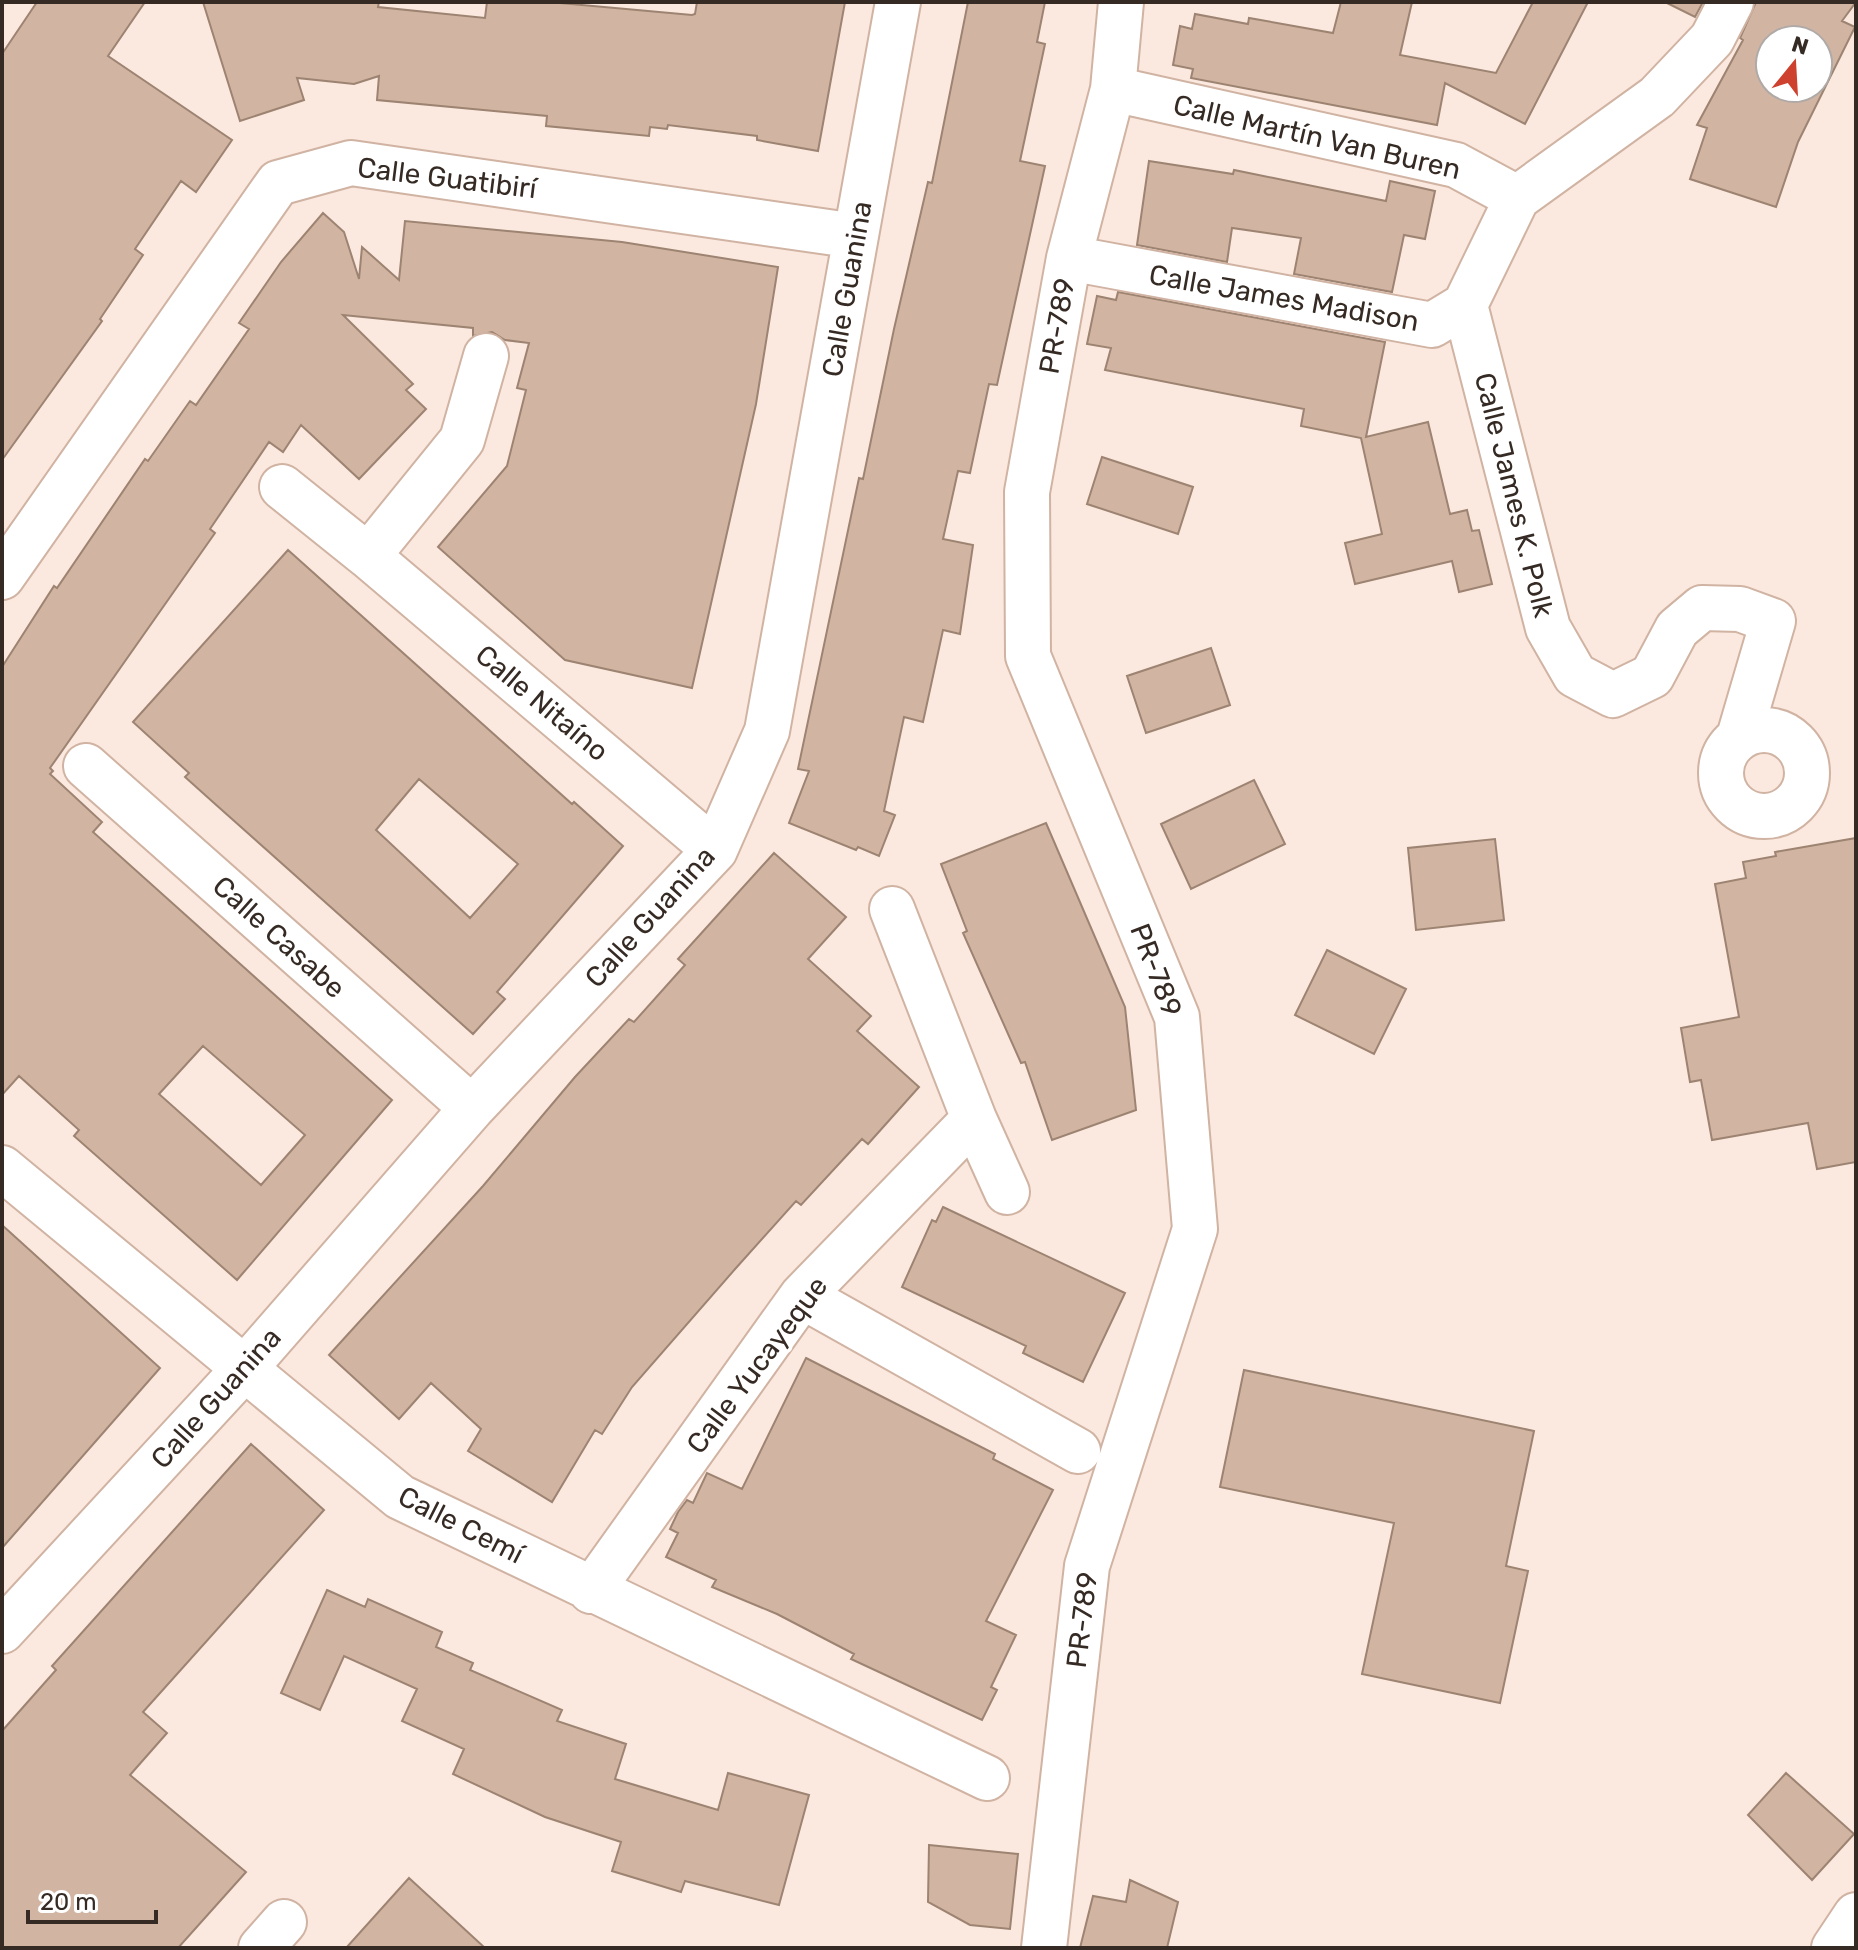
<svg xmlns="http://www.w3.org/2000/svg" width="1858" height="1950" font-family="Rubik,sans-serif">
<rect width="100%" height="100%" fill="#fbe8de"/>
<path fill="#d1b5a2" stroke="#9d8371" stroke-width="2" fill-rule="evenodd" d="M37,2H145L108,56L232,140L196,192L181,181L135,249L143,255L100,319L102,321L2,460V54Z
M203,2H379L378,7L485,18L487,2H549L692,15L695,14L697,2H845L818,151L757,140V136L668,125L667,129L650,127L649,136L546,126L547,116L377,100L379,76L354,84L297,78L304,100L240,121Z
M968,2H1045L1037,42L1045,44L1020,161L1045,166L997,385L989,384L970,473L958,471L943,539L973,545L960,634L943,630L923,722L904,717L884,811L895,815L879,856L858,847L856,850L789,823L809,771L798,769L859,478L863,479L894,329L928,182L932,183Z
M1341,2H1412L1400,55L1496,73L1533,2H1588L1525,124L1445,83L1437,125L1191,78L1193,69L1173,65L1180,26L1192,29L1195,14L1248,24L1249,18L1333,33Z
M1665,2H1703L1695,17Z
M1756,2H1856L1842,21L1855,27L1798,142L1776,207L1690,179L1707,128L1697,125L1743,40L1740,38ZM1770,40H1818V88H1770Z
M1149,161L1233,174L1234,170L1386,201L1390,181L1435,191L1425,239L1404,235L1392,292L1294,274L1301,238L1232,228L1227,262L1137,245Z
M323,213L344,232L359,279L362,247L399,280L405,221L622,242L778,267L756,404L692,688L565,660L438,547L507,466L526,390L517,388L529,343L505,340L492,332L473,336V328L343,315L413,384L406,390L426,409L359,479L301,425L283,452L269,442L210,529L215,533L50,768L53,771L50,774L102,822L93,832L392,1100L237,1280L74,1136L79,1130L19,1076L2,1095V667L54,586L57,588L145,459L148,461L190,401L196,405L249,329L239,323L281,262ZM203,1046L305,1135L261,1185L159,1094Z
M1118,292L1385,342L1366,437L1428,422L1450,514L1467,510L1472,531L1479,530L1492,584L1459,592L1452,561L1355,584L1345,543L1382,534L1361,438L1301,426L1304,409L1105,370L1111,348L1087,344L1097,296L1116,300Z
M1102,457L1193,487L1178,534L1087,504Z
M288,550L572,804L574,802L623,846L497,992L505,999L473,1034L214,803L185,777L189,773L133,722ZM419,779L518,864L470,918L376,830Z
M1211,648L1230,705L1146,733L1127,676Z
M1254,780L1285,844L1191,889L1161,824Z
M1046,823L1125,1007L1136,1110L1052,1140L1025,1062L1021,1063L963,933L967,931L941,864Z
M1856,838V1162L1817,1169L1808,1123L1712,1140L1701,1080L1690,1082L1681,1028L1739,1017L1715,884L1746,878L1743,862L1776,856L1775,852Z
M1495,839L1504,920L1416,930L1408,848Z
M774,853L846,917L808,959L871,1016L857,1031L919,1087L868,1144L862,1139L801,1205L796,1201L736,1268L632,1387L602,1434L595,1430L552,1502L468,1451L481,1429L431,1383L399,1419L329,1355L483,1186L575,1077L629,1019L634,1022L685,965L678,959Z
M1327,950L1406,989L1374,1054L1295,1015Z
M943,1207L1125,1293L1083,1382L1023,1353L1026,1346L902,1287L932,1220L936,1222Z
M2,1225L160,1368L2,1548Z
M806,1358L995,1454L993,1459L1053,1490L986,1621L1016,1635L991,1687L997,1690L982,1720L851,1659L854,1654L777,1614L712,1587L716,1580L666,1557L678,1533L670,1529L678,1512L687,1500L693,1503L707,1473L742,1489Z
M1244,1370L1534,1431L1506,1566L1528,1571L1500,1703L1362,1674L1394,1523L1220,1487Z
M251,1444L324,1510L143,1712L167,1733L130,1775L246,1872L178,1948H2V1731L56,1670L52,1666Z
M327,1590L365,1607L368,1599L442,1632L436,1647L473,1663L470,1670L562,1710L557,1721L626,1744L615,1779L718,1810L728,1773L809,1795L779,1905L685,1881L681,1892L612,1871L621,1842L545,1817L453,1774L464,1749L402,1721L417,1689L344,1656L320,1710L281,1693Z
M1786,1773L1854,1834L1812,1880L1748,1815Z
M929,1845L1018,1854L1010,1929L970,1925L928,1902Z
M409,1878L485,1948H346Z
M1130,1880L1178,1902L1167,1948H1080L1093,1896L1126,1902Z"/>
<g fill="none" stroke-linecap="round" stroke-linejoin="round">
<defs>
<path id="minor" d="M1113,89L1456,165L1517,198
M1069,258L1432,325L1465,305L1517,198L1657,97L1712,39L1731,2
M1465,305L1548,628L1575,675L1613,695L1652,676L1677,629L1702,608L1740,609L1773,621L1739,737
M282,487L368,556L715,850
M368,556L462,440L486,356
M2,577L278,183L351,163L856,236
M1721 773a43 43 0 1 1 86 0a43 43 0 1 1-86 0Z
M86,766L472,1108
M892,909L974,1119L1007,1192
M2,1168L400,1497L987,1778
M802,1296L1078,1451
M591,1591L802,1296L974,1119
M2,1631L245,1368L472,1108L715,850L767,731L898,2
M261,1948L284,1922
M1044,1948L1087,1566L1195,1229L1177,1017L1028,656L1027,492L1069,258L1113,89L1121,2
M1834,1948L1856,1915"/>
</defs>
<use href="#minor" stroke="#d0b3a2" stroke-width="48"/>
<use href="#minor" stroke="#fff" stroke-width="44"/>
</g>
<g text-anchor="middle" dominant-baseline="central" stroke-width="7" stroke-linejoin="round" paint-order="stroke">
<g font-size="28" fill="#362b24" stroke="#fff">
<text transform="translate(1317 137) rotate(13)">Calle Martín Van Buren</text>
<text transform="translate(447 178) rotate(7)">Calle Guatibirí</text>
<text transform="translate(847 289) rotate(-80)">Calle Guanina</text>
<text transform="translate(1284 298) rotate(10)">Calle James Madison</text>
<text transform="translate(1057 326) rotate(-80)">PR-789</text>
<text transform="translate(1514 495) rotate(76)">Calle James K. Polk</text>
<text transform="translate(542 703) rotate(40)">Calle Nitaíno</text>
<text transform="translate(650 917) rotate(-48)">Calle Guanina</text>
<text transform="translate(279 937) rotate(42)">Calle Casabe</text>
<text transform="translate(1156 970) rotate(69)">PR-789</text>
<text transform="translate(757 1365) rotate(-53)">Calle Yucayeque</text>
<text transform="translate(216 1398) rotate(-48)">Calle Guanina</text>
<text transform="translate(461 1525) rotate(27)">Calle Cemí</text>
<text transform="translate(1082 1620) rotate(-83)">PR-789</text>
</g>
</g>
<rect width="1858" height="1950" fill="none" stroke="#362b24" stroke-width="8"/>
<g transform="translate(1794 64) rotate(18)"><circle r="38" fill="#ffffff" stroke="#afaaa7" stroke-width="2"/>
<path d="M0-6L14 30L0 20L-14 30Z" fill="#cd412e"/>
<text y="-12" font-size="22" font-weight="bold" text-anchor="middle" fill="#362b24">N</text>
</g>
<path d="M28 1910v12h128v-12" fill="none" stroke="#362b24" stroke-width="4"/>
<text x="40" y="1910" font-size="24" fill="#362b24" stroke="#ffffff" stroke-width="6" paint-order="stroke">20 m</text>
</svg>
